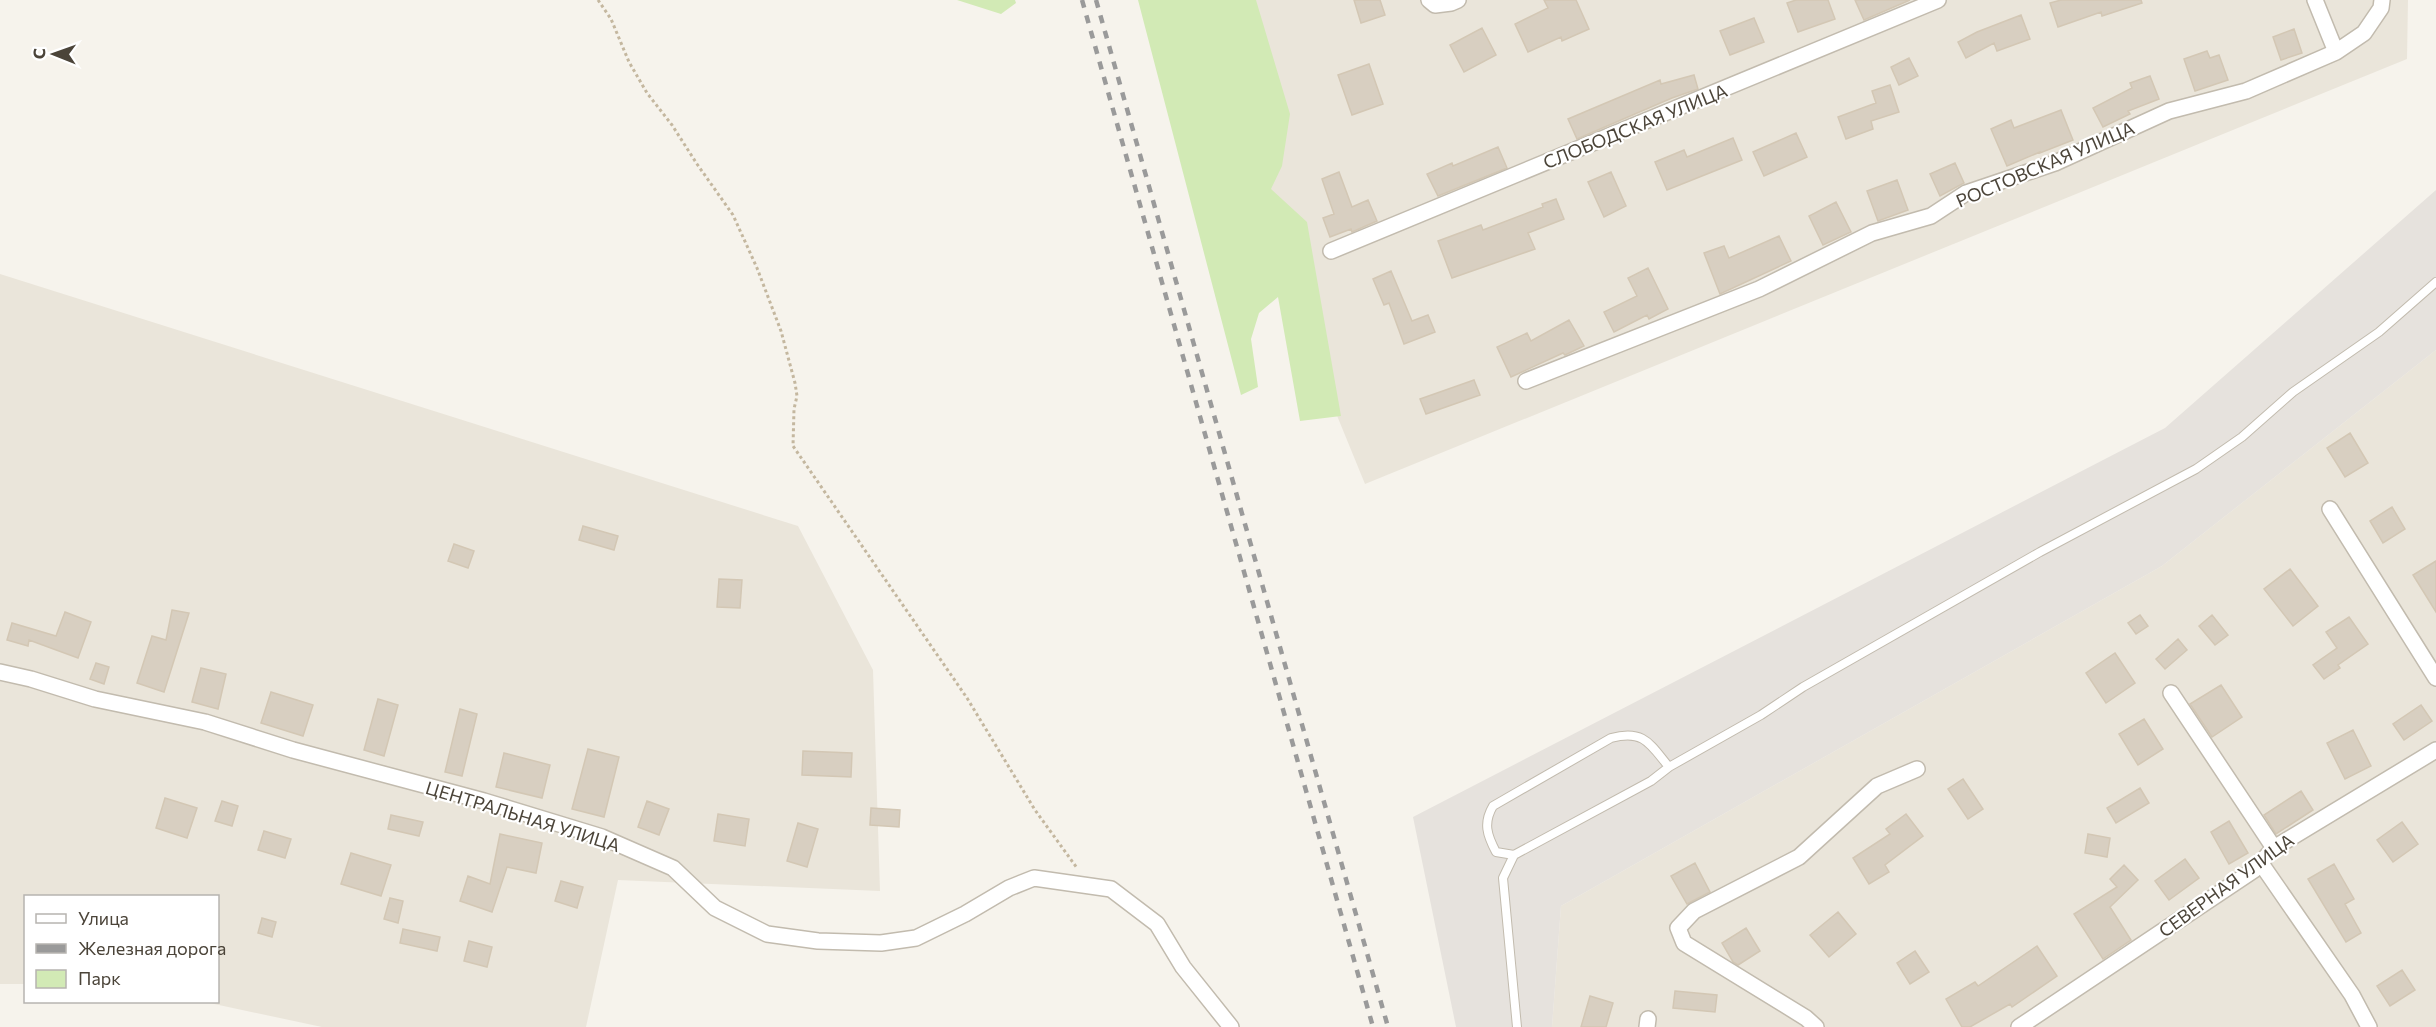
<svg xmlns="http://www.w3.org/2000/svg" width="2436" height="1027" font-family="Commissioner,sans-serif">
<rect width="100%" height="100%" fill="#f6f3ec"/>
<path fill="#eae5da" d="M1196,0H2408L2407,59L1365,484L1277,269Z
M0,274L798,526L873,670L880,891L618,880L586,1027H322L205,1002H218V896H26L25,984H0Z
M2436,350V1027H1552L1561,906L2162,566Z"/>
<path fill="#e6e2dd" d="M2436,190V350L2162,566L1561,906L1552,1027H1456L1413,817L2165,428Z"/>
<path fill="#d2eab5" d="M957,0H1015L1016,3L1001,14Z
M1138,0H1256L1290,114L1282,166L1271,189L1307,222L1341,416L1300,421L1278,297L1259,313L1251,339L1258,387L1241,395Z"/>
<path fill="#d8cfc1" stroke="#d3c7b4" stroke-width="1.5" d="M1354,0H1380L1385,15L1361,23Z
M1544,0H1576L1589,29L1562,41L1561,37L1528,52L1515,24L1548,8Z
M1796,0H1828L1835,19L1798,32L1787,3Z
M1855,0H1910L1864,20Z
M2061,0H2141L2142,3L2102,16L2101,12L2058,27L2050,3Z
M2021,15L2030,39L1997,51L1994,43L1966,58L1958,42L1977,32Z
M1754,18L1764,42L1730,55L1720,31Z
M1482,28L1496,55L1464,72L1450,45Z
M2294,29L2302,53L2281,60L2273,37Z
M2207,51L2210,58L2219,55L2228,80L2195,91L2184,59Z
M1909,58L1918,76L1899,85L1891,67Z
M1369,64L1383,104L1352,115L1338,75Z
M1694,75L1698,89L1672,98L1577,139L1568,119L1660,80L1661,84Z
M2150,76L2159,99L2128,111L2130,114L2103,127L2093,108L2132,88L2130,83Z
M1890,85L1899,112L1871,121L1873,129L1846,139L1838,117L1876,103L1872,91Z
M2061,110L2073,140L2040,153V152L2007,166L1991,129L2011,120L2014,128Z
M1796,133L1807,157L1764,176L1753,152Z
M1733,138L1742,160L1667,190L1655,162L1684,150L1687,157Z
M1498,147L1507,168L1438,196L1427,174L1452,163L1453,166Z
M1955,163L1964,183L1940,196L1930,174Z
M1339,172L1352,207L1368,200L1377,221L1352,232L1351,229L1330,237L1323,218L1334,214L1322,179Z
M1611,172L1626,206L1604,217L1588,182Z
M1897,180L1908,210L1878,221L1867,191Z
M1556,199L1564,219L1528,233L1535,249L1452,278L1438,241L1481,225L1483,230L1543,207L1542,204Z
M1836,202L1851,232L1823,245L1809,216Z
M1779,236L1791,261L1720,294L1704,253L1724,246L1729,258Z
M1648,268L1668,309L1649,319L1647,315L1614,332L1604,312L1637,296L1628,278Z
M1391,271L1412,321L1428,315L1435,332L1404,344L1389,303L1384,305L1373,279Z
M1569,320L1584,346L1565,355L1563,353L1511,377L1497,347L1527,333L1531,341Z
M1474,380L1480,395L1426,414L1420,399Z
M2350,433L2368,463L2345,477L2327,448Z
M2392,507L2405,529L2383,543L2370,521Z
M583,526L618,536L614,550L579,540Z
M454,544L474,551L468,568L448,561Z
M2436,561V612L2413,575Z
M2290,569L2318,606L2293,626L2264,589Z
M719,579L742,580L740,608L717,607Z
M172,610L189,613L164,692L137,683L152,636L166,640Z
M65,612L91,622L78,658L29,640L28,646L7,640L12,623L56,636Z
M2140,615L2148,626L2136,634L2128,623Z
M2212,615L2228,635L2215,645L2199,626Z
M2349,617L2368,644L2338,665L2340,668L2324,679L2313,665L2337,648L2326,632Z
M2178,639L2187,650L2165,669L2156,659Z
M2115,653L2135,683L2106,703L2086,673Z
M96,663L109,667L104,684L90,679Z
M201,668L226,674L218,709L192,702Z
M2221,685L2242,717L2212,737L2190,704Z
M271,692L313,705L303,736L261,723Z
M378,699L398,705L384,756L364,750Z
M2421,705L2432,721L2404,740L2393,724Z
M460,709L477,714L462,776L445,772Z
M2144,719L2163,749L2138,765L2119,734Z
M2353,730L2371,766L2345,779L2327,743Z
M588,749L619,757L604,817L572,809Z
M803,751L852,753L851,777L802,775Z
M504,753L550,765L542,798L496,787Z
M1963,779L1983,809L1968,819L1948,789Z
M2140,788L2149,803L2116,823L2107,808Z
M2301,791L2313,810L2276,834L2264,815Z
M165,798L197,808L187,838L156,828Z
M222,801L238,806L232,826L215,821Z
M647,801L669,809L659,835L638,827Z
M871,808L900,810L899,827L870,825Z
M718,814L749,819L745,846L714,841Z
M1906,814L1923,836L1885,865L1889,872L1869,884L1853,858L1890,834L1886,829Z
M391,815L423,822L419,836L388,829Z
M2229,821L2248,853L2229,864L2211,832Z
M2402,822L2418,844L2393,862L2377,840Z
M798,823L818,829L807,867L787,861Z
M264,831L291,839L285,858L258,850Z
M500,834L542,843L536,873L507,867L492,912L460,901L468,876L490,884Z
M2088,834L2110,838L2107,857L2085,853Z
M351,853L391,865L381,896L341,884Z
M2185,859L2199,878L2169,900L2155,881Z
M1695,863L1710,892L1687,904L1671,876Z
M2334,864L2354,899L2345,904L2361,933L2346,942L2308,879Z
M2124,865L2138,880L2110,907L2131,940L2103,959L2074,914L2117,887L2110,879Z
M561,881L583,887L577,908L555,901Z
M390,898L403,901L398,923L384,919Z
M1838,912L1856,934L1829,957L1810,935Z
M262,918L276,922L272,937L258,933Z
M1746,928L1760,951L1738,965L1733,962L1722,943Z
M403,929L440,937L437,951L400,943Z
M469,941L492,947L487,967L464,961Z
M2037,946L2057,976L2012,1007L2010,1004L1970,1027H1962L1946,999L1975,982L1978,986Z
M1915,951L1929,972L1910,984L1897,963Z
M2402,970L2415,990L2390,1006L2377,986Z
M1675,991L1717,995L1715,1012L1673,1008Z
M1590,996L1613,1003L1606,1027H1581Z"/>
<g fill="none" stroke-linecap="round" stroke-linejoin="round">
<defs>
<path id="lane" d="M1514,855L1496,852C1487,835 1483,823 1493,806L1611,738C1644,729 1650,744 1669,767
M1517,1027L1503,878L1514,855L1651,781L1669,767L1761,715L1803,687L2040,552L2196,469L2242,437L2293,392L2379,332L2436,282"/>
<path id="street" d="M1429,0L1435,5L1451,3L1458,0
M2315,0L2336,52
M1331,251L1938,0
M1526,381L1759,289L1872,233L1931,216L1966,193L2055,163L2169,111L2246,91L2336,52L2364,33L2381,8L2382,0
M2330,509L2436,678
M0,672L31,679L95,699L205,722L293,750L484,801L602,837L673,868L715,908L767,934L818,941L881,943L916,938L965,914L1009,888L1034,878L1111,889L1157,924L1183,967L1231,1027
M2171,693L2274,848
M2260,862L2352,995L2369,1027
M1647,1027L1648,1019
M1816,1027L1806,1018L1684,943L1678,928L1694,911L1799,857L1877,786L1917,769
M2019,1027L2254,870L2274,848L2436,750"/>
</defs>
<use href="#lane" stroke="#c2bbae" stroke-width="10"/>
<use href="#street" stroke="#c2bbae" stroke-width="18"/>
<path stroke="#c4b79f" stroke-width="3" stroke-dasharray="3 3" stroke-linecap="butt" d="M598,0L611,19L629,62L647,93L672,125L697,164L733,215L757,268L781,331L795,383L797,396L794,409L793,446L967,698L1035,810L1077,868"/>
<use href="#lane" stroke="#fff" stroke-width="8"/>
<use href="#street" stroke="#fff" stroke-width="15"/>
<path stroke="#9a9a9a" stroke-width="4.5" stroke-dasharray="8 8" stroke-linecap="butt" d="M1082,0L1373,1027
M1096,0L1388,1027"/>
</g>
<g text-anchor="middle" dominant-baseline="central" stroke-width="4.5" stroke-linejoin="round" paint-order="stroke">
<g font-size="18" fill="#4b4439" stroke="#fff">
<text transform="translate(1635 126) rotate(-22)">СЛОБОДСКАЯ УЛИЦА</text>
<text transform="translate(2045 164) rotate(-23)">РОСТОВСКАЯ УЛИЦА</text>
<text transform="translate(523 816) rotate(17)">ЦЕНТРАЛЬНАЯ УЛИЦА</text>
<text transform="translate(2226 885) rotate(-36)">СЕВЕРНАЯ УЛИЦА</text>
</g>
</g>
<rect x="24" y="895" width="195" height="108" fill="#ffffff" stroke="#b7b4b0" stroke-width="1.5"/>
<rect x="36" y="914" width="30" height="9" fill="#ffffff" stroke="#b7b4b0" stroke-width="1.5"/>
<text x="78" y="925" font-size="18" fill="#4b4439">Улица</text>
<rect x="36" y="944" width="30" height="9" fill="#9a9a9a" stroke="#b7b4b0" stroke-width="1.5"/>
<text x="78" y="955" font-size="18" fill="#4b4439">Железная дорога</text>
<rect x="36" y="970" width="30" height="18" fill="#d2eab5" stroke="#b7b4b0" stroke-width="1.5"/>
<text x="78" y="985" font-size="18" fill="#4b4439">Парк</text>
<g transform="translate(54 54) rotate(271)" stroke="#ffffff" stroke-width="4.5" paint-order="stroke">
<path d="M0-4.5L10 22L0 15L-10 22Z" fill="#4b4439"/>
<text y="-9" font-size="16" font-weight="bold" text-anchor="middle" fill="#4b4439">С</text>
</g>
</svg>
